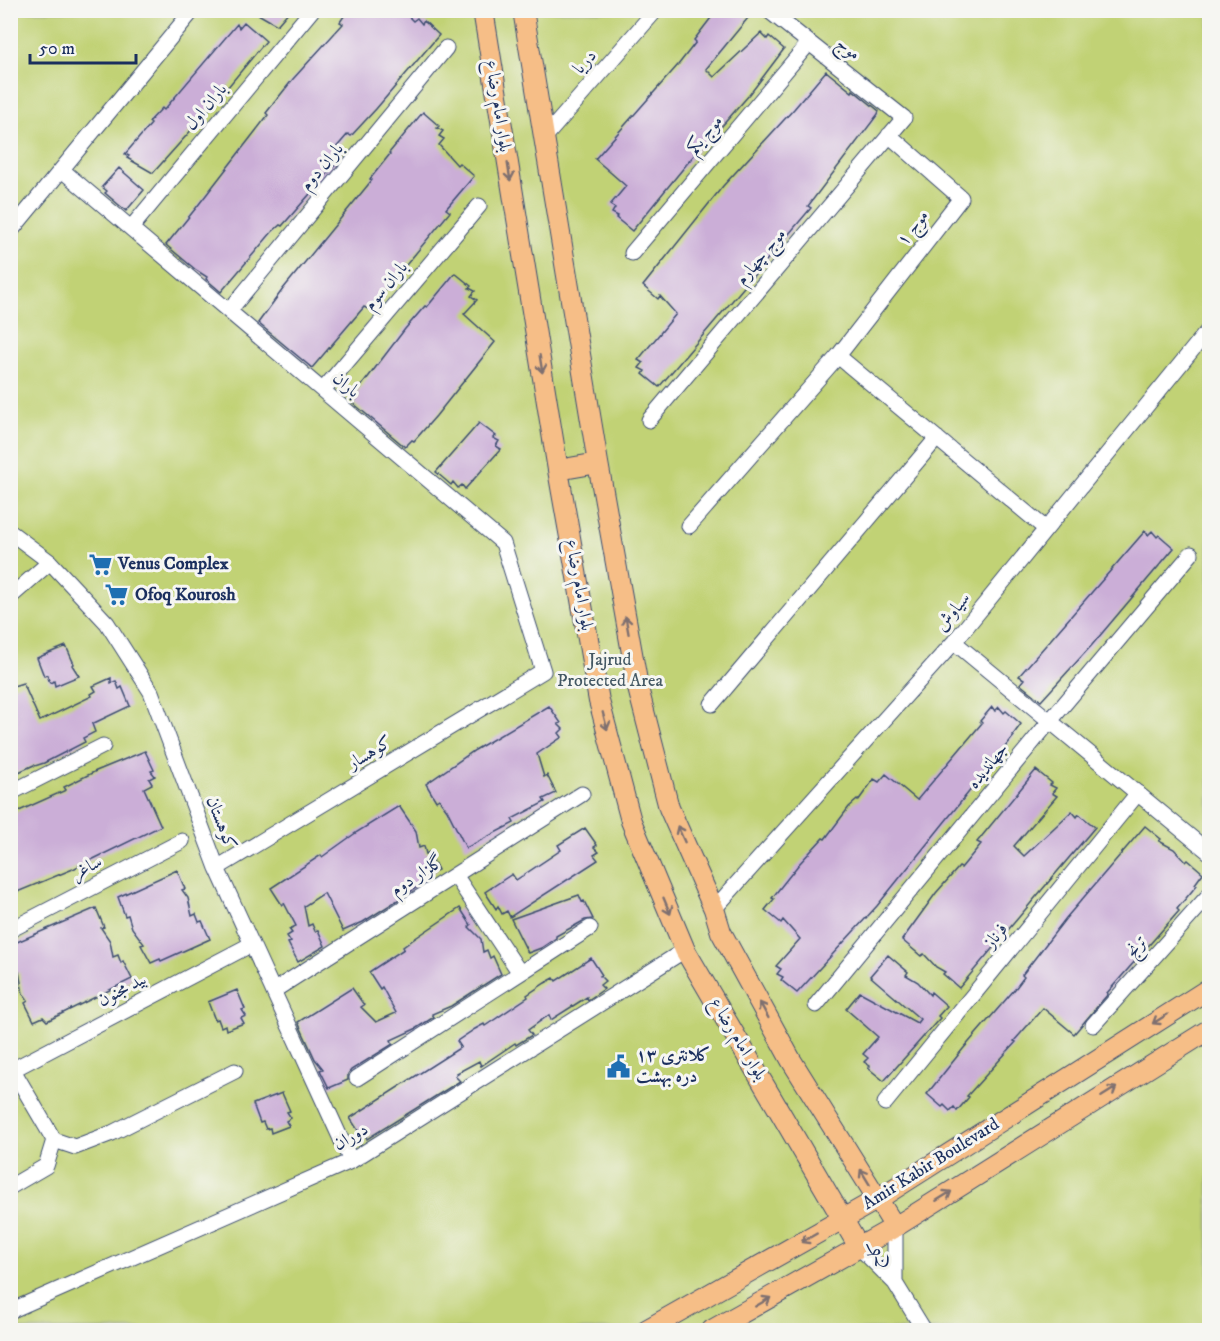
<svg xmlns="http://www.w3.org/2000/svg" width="1220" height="1341" font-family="'IM FELL DW Pica',Amiri,serif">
<rect width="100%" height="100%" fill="#f6f6f2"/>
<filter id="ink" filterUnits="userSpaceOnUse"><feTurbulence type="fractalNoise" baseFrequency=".0167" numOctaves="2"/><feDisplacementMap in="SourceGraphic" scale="12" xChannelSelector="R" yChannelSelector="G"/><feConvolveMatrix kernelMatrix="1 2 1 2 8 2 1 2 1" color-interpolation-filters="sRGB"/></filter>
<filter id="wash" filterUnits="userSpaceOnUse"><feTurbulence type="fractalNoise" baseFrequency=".008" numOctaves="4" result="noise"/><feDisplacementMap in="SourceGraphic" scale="24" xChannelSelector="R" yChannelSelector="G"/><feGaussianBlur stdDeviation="1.35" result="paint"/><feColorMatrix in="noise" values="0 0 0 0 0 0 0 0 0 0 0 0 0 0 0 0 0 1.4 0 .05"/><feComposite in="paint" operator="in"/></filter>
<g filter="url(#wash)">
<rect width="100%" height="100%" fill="#f1ebd9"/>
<path fill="#c1d274" stroke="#6e8069" stroke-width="1.5" d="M11,11H1209V1330H11Z"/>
<g id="blocks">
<path fill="#cbaed7" d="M251,10H290L277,25Z
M348,10H402L413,21L417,18L422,24L424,21L439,35L376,109L351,136L348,134L335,149L343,156L282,226L280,225L272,232L221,292L206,279L207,277L196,270L166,245L196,208L268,115L266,113L293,79L343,24L340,22Z
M717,10H735L748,18L706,69L714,77L761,33L767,39L769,36L784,49L750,94L706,144L704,143L632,231L616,218L618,216L612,213L615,208L610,205L626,186L595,159L678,65L696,42L694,40Z
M244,22L266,41L203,117L153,173L127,158L129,156L125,154L151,124L149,122L162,108L164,110L237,24L239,28Z
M826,71L852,92L853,90L879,111L878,114L808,206L811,208L659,387L643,374L645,371L639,368L643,363L638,360L676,314L660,296L658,299L643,286L723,186L794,109Z
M423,112L439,126L437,128L443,131L439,136L444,139L439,145L457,165L459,163L474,176L446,209L450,212L392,282L368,309L364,307L312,368L258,323L283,289L372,180L370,179L390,154L389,153Z
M119,168L144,190L126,211L105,193L107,191L102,187Z
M455,273L471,286L469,288L475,291L471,296L477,300L464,314L495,342L436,416L414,441L412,440L405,447L353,403L359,396L356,393L405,329L425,306L427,307Z
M479,423L496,436L493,438L499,441L496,446L501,449L465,489L462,485L458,488L453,482L451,485L436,472Z
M1145,531L1148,535L1152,531L1157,537L1159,535L1174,548L1092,645L1041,701L1020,684L1024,679L1019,676Z
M66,646L74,664L72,665L79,676L55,686L54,681L50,683L47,675L44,676L37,658Z
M111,678V683L116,681L119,689L122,687L130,706L92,724L95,732L83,738L85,742L44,763L35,766L34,765L10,776V745L15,743L10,715V687L23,683L40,721L92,696L91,694L96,691L93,686Z
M549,706L561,723L558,724L563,729L559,733L562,737L537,754L544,777L547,775L556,793L543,799L545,802L512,819L514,823L466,848L447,810L439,799L436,801L426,784L475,750Z
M992,707L995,711L999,707L1004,713L1006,711L1021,724L1013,735L1014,736L877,906L797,993L781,980L783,977L777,974L781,969L776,966L800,939L783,920L781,923L765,910L774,899L772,898L799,864L823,838L825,839L849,807L857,800L858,801L874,779L879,782L886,774L917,800L982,723L980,721Z
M145,751L154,770L151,771L155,776L149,779L152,784L144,788L161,826L73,869L10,895V815L66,790L64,787L96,771Z
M1036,770L1052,783L1050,785L1056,788L1052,793L1057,796L1014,846L1024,856L1072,811L1077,817L1079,814L1095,827L959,988L943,974L945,972L936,967L924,954L921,956L902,940L936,893L959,867L961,868L981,844L977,842Z
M399,806L416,831L419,848L424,846L426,854L429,852L438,870L425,876L427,880L406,895L363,922L343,931L324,893L304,906L308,926L312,924L315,931L318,930L325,946L298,962L288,943L291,942L287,936L292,933L289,929L296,926L284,903L282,905L271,888L321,855L322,857L357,832Z
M1145,826L1161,839L1159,841L1174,849L1186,862L1188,860L1203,873L1195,884L1197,885L1177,909L1179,911L1107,993L1108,994L1074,1034L1043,1008L1014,1041L1016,1042L967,1096L969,1097L957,1111L954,1107L950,1111L944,1105L942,1107L927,1094L963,1049L1015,989L1024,977L1022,975L1066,918Z
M585,828L597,845L594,847L599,852L594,855L598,860L510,917L507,911L502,914L498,906L496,909L485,892L512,874L516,880L561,850L558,845Z
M177,870L185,889L182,890L188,898L192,916L196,914L199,922L202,921L210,939L161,961L160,959L151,963L141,945L144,944L132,928L128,915L125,916L118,897Z
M579,895L582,902L584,901L593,919L585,920L556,936V938L541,948L528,953L511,919Z
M96,908L104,927L101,928L110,941L113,957L118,955L121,963L123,961L132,979L47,1021L43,1017L34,1021L25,1003L28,1001L23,994L19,972L15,974L10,959V945Z
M460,908L471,925L469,927L481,939L483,952L487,950L490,958L493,956L501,974L451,1006L432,1014L434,1017L415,1029L391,1040L393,1044L351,1070L348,1074V1080L329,1088L320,1070L323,1069L315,1059L298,1022L352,988L364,1005L361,1007L376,1022L396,1013L382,987L380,989L369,972L404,949L403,947L414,939Z
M888,955L908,972L906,975L918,982L930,995L931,992L947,1006L938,1016L940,1018L884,1081L868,1068L870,1066L864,1062L868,1058L863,1054L878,1037L846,1009L860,992L917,1023L920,1019L870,976Z
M591,958L602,975L600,976L605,981L600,985L604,989L588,1000L587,997L551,1020L549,1015L528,1030L532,1035L516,1045L515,1043L481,1066L479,1061L457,1073L458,1074L455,1076L460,1081L367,1139L364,1132L361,1135L350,1118L461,1047L457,1041L475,1029L484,1024L485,1026L528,997L527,995L545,983L554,978L556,981Z
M237,990L245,1009L242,1010L246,1016L241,1018L244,1023L226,1030L225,1025L221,1027L218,1019L215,1020L208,1002Z
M282,1093L290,1111L287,1112L291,1118L286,1121L289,1126L271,1133L270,1128L266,1129L263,1122L260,1123L253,1104Z"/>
</g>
</g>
<g filter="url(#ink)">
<use href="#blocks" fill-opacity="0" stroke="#3b4b70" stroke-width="1.5"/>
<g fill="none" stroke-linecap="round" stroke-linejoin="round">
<defs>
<path id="minor" d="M544,138L656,10
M62,170L503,543L543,671L217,868
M131,228L312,10
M10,232L193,10
M632,253L809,43
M229,311L446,48
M838,356L1046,529
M323,390L479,206
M649,420L904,118L768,10
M689,526L838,356L961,198L889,135
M10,532L50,562L107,623L151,692L217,868L351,1161
M10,597L50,562
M954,642L1210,853
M712,704L937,438
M10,793L103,746
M455,875L520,973
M714,909L954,642L1210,328
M10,930L182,841
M273,991L582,794
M816,1005L1050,721L1191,554
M1093,1025L1210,894
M13,1070L54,1140L75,1147L112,1133L235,1071
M10,1071L252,944
M357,1078L590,928
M885,1103L1138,793
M10,1187L46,1166L54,1140
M895,1227V1283
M859,1247L895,1283L924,1330
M10,1311L351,1161L685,950"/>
<path id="major" d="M483,10L558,470L599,701L631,821L685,950L859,1247
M523,10L598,463L639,692L669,808L714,909L721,932L791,1060L895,1227
M558,470L598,463
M646,1330L878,1199L1210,988
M712,1330L895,1227L1210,1029"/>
</defs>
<use href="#minor" stroke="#3b4b70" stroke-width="17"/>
<use href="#major" stroke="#3b4b70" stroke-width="22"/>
<use href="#minor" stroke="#fff" stroke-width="15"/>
<use href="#major" stroke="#f6be87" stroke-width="20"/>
</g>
<defs><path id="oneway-shaft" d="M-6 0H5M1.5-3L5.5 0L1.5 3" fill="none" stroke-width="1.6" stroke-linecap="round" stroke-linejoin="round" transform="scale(1.5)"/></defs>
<g stroke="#7e6f70">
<use href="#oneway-shaft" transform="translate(509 172) rotate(81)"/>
<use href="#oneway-shaft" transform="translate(541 364) rotate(81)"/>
<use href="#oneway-shaft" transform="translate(627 625) rotate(-100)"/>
<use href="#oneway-shaft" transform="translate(605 721) rotate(75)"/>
<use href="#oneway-shaft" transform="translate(681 834) rotate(-114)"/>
<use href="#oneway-shaft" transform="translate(667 906) rotate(67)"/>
<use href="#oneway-shaft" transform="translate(764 1010) rotate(-119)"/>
<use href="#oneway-shaft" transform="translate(1160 1019) rotate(148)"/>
<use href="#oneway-shaft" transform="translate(1109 1092) rotate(-32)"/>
<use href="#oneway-shaft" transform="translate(865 1177) rotate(-121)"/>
<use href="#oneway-shaft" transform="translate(944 1196) rotate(-32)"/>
<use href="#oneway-shaft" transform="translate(809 1238) rotate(150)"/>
<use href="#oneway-shaft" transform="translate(763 1302) rotate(-30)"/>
</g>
</g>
<defs>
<symbol id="supermarket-bare" viewBox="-9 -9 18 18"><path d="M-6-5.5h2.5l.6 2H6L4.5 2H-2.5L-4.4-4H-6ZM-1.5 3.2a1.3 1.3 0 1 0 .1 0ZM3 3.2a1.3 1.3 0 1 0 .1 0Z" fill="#1f6fb2" stroke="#f6f6f2" stroke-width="2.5" paint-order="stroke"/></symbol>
<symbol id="civic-bare" viewBox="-9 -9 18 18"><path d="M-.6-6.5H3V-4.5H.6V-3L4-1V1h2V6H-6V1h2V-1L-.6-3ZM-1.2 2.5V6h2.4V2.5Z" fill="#1f6fb2" stroke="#f6f6f2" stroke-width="2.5" paint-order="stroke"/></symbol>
</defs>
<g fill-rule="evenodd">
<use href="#supermarket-bare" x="84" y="548" width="33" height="33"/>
<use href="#supermarket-bare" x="100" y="578" width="33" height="33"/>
<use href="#civic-bare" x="602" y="1050" width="33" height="33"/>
</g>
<g text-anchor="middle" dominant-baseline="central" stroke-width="6" stroke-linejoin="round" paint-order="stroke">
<g font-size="18" fill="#1b2f5e" stroke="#f6f6f2">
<text transform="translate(848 49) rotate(38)">موج</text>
<text transform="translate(585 62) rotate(-49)">دریا</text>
<text transform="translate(498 106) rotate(81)">بلوار امام رضا ع</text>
<text transform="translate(206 107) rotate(-50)">باران اول</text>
<text transform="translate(705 135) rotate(-50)">موج یکم</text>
<text transform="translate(322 167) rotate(-50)">باران دوم</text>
<text transform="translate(913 228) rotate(-52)">موج ۱</text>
<text transform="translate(761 257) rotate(-50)">موج چهارم</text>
<text transform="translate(386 286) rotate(-50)">باران سوم</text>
<text transform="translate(346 385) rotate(40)">باران</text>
<text transform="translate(579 585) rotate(80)">بلوار امام رضا ع</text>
<text transform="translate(953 612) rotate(-51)">سیاوش</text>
<text transform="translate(370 753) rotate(-31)">کوهسار</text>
<text transform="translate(988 766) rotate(-51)">جهاندیده</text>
<text transform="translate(221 823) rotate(69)">کوهستان</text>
<text transform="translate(87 868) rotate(-28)">ساغر</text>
<text transform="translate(417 876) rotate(-33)">گلزار دوم</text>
<text transform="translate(996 936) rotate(-51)">فرناز</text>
<text transform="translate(1137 947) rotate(-48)">ترنج</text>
<text transform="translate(122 990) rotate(-28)">بید مجنون</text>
<text transform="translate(738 1039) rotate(59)">بلوار امام رضا ع</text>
<text transform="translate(351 1137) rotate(-30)">دوران</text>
<text transform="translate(931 1164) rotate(-32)">Amir Kabir Boulevard</text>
<text transform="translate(875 1255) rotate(-90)">کاج</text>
</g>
<g font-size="18" font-weight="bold" fill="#1b2f5e" stroke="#f6f6f2" text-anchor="start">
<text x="118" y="564">Venus Complex</text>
<text x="135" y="595">Ofoq Kourosh</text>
<text x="636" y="1056">کلانتری ۱۳<tspan x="636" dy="21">دره بهشت</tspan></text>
</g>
<g font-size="18" fill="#445864" stroke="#f6f6f2">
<text x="610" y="660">Jajrud<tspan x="610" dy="21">Protected Area</tspan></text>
</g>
</g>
<rect width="1220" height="1341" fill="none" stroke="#f6f6f2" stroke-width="36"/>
<path d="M30 54v9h106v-9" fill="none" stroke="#1b2f5e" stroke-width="3"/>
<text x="39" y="54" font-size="18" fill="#1b2f5e" stroke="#f6f6f2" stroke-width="4.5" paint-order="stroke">50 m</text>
</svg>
